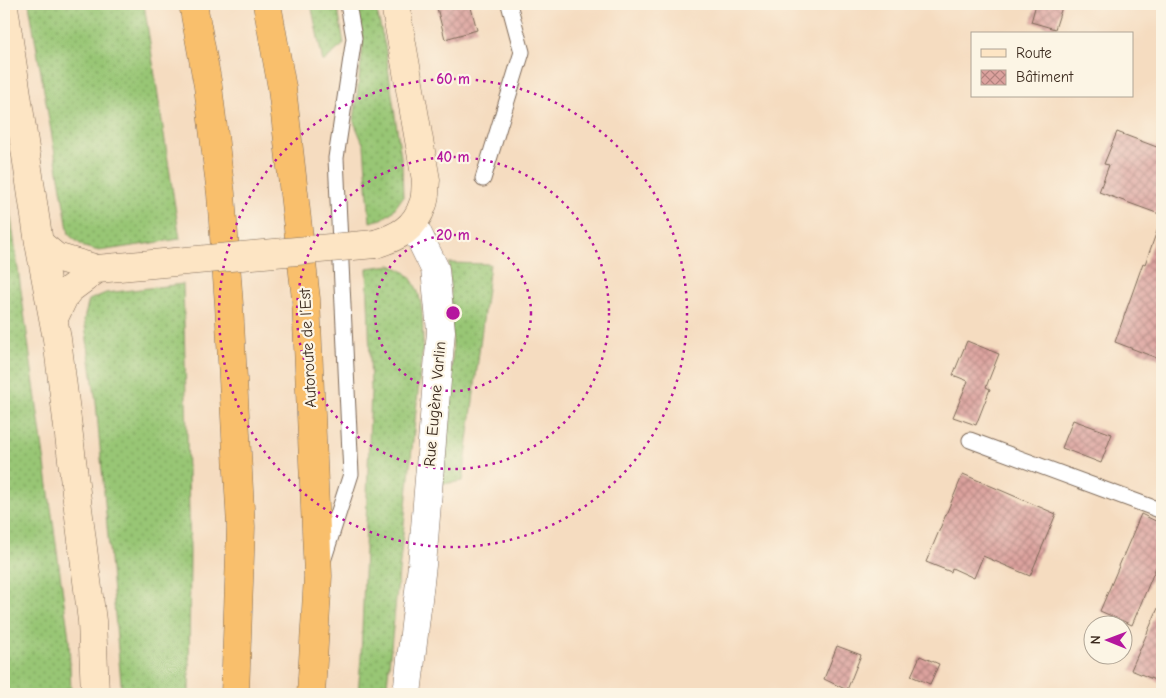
<svg xmlns="http://www.w3.org/2000/svg" width="1166" height="698" font-family="'Comic Neue',sans-serif">
<defs>
<pattern id="grass-dots" width="8" height="8" patternUnits="userSpaceOnUse" patternTransform="scale(1.25)"><rect width="8" height="8" fill="#98c674"/><path d="M2 2h.1M6 6h.1" fill="none" stroke="#7da15f" stroke-width="1.8" stroke-linecap="round"/></pattern>
<pattern id="building-cross-hatch" width="8" height="8" patternUnits="userSpaceOnUse" patternTransform="scale(1.25)"><rect width="8" height="8" fill="#dca29e"/><path d="M0 0l8 8M0 8l8-8" fill="none" stroke="#b48480"/></pattern>
</defs>
<rect width="100%" height="100%" fill="#fcf5e5"/>
<filter id="ink" filterUnits="userSpaceOnUse"><feTurbulence type="fractalNoise" baseFrequency=".02" numOctaves="2"/><feDisplacementMap in="SourceGraphic" scale="10" xChannelSelector="R" yChannelSelector="G"/><feConvolveMatrix kernelMatrix="1 2 1 2 8 2 1 2 1" color-interpolation-filters="sRGB"/></filter>
<filter id="wash" filterUnits="userSpaceOnUse"><feTurbulence type="fractalNoise" baseFrequency=".0096" numOctaves="4" result="noise"/><feDisplacementMap in="SourceGraphic" scale="20" xChannelSelector="R" yChannelSelector="G"/><feGaussianBlur stdDeviation="1.12" result="paint"/><feColorMatrix in="noise" values="0 0 0 0 0 0 0 0 0 0 0 0 0 0 0 0 0 1.4 0 .05"/><feComposite in="paint" operator="in"/></filter>
<g filter="url(#wash)">
<rect width="100%" height="100%" fill="#f5dcc0"/>
<path fill="url(#grass-dots)" stroke="#6a7849" d="M29,4H144L180,239L99,251L84,247L69,235Z
M311,4H337L344,44L323,62Z
M357,4H375L385,46L402,164L403,197L392,212L382,219L370,222L364,146L354,122L363,45Z
M4,167L69,638L71,694H4Z
M449,263L490,264L463,481L442,484L453,351Z
M391,265C396,268 404,270 408,275C425,294 422,321 423,345L386,694H358L361,657L371,389L367,268Z
M183,284L190,549L189,694H122L96,402L84,319L89,300L106,293Z"/>
<g id="blocks">
<path fill="url(#building-cross-hatch)" d="M436,4H470L477,30L445,39Z
M1036,4H1063L1055,29L1031,22Z
M1117,132L1162,149V215L1099,192L1109,165L1104,164Z
M1160,223L1162,224V360L1115,342L1143,263L1145,264Z
M967,341L999,354L986,387L990,389L976,425L953,417L968,381L953,375Z
M1073,420L1112,434L1101,463L1062,448Z
M963,474L1056,514L1030,576L983,556L974,578L952,568L951,572L926,562Z
M1141,514L1162,524V553L1132,625L1100,611Z
M1162,599V683L1131,670Z
M837,646L861,655L847,690L824,679Z
M920,656L939,664L930,684L911,676Z"/>
</g>
</g>
<g filter="url(#ink)">
<use href="#blocks" fill-opacity="0" stroke="#7c6857" stroke-width="1"/>
<g fill="none" stroke-linecap="round" stroke-linejoin="round">
<defs>
<path id="lane" d="M483,179L522,52L509,4
M970,440L1162,511
M324,558L351,474L336,158L354,38L348,4"/>
<path id="street" d="M407,694L422,565L441,331L435,269L413,224"/>
<path id="secondary" d="M4,7L39,243L57,339L92,621L95,694
M39,243L56,257L97,269
M375,244C398,237 415,229 423,204C426,197 425,187 426,180L395,4
M54,318L65,295L70,289L97,269"/>
<path id="highway" d="M193,4L208,86L221,194L229,305L241,527L235,694
M267,4L282,88L306,299L318,576L311,694"/>
</defs>
<use href="#lane" stroke="#7c6857" stroke-width="17"/>
<use href="#street" stroke="#7c6857" stroke-width="29"/>
<use href="#secondary" stroke="#7c6857" stroke-width="29"/>
<use href="#highway" stroke="#7c6857" stroke-width="29"/>
<use href="#lane" stroke="#fff" stroke-width="15"/>
<use href="#street" stroke="#fff" stroke-width="28"/>
<use href="#secondary" stroke="#fde5c4" stroke-width="28"/>
<use href="#highway" stroke="#f9bf6c" stroke-width="28"/>
<defs>
<path id="secondary-bridge" d="M97,269L375,244"/>
</defs>
<use href="#secondary-bridge" stroke="#7c6857" stroke-width="29" stroke-linecap="butt"/>
<use href="#secondary-bridge" stroke="#fde5c4" stroke-width="28"/>
</g>
</g>
<g fill="none" stroke="#b5179e" stroke-width="2.5" stroke-dasharray="2.5 5">
<circle cx="453" cy="313" r="78"/>
<circle cx="453" cy="313" r="156"/>
<circle cx="453" cy="313" r="234"/>
</g>
<g text-anchor="middle" dominant-baseline="central" stroke-width="4.5" stroke-linejoin="round" paint-order="stroke">
<g font-size="16" fill="#3b2a1e" stroke="#fcf5e5">
<text transform="translate(308 348) rotate(-93)">Autoroute de l’Est</text>
<text transform="translate(435 404) rotate(-85)">Rue Eugène Varlin</text>
</g>
</g>
<circle cx="453" cy="313" r="8" fill="#b5179e" stroke="#fcf5e5" stroke-width="2.5"/>
<g font-size="15" text-anchor="middle" font-weight="bold" fill="#b5179e" stroke="#fcf5e5" stroke-width="4.5" stroke-linejoin="round" paint-order="stroke">
<text x="453" y="84">60 m</text>
<text x="453" y="162">40 m</text>
<text x="453" y="240">20 m</text>
</g>
<rect width="1166" height="698" fill="none" stroke="#fcf5e5" stroke-width="20"/>
<rect x="971" y="32" width="162" height="65" fill="#fcf5e5" stroke="#afa495"/>
<rect x="981" y="49" width="25" height="8" fill="#fde5c4" stroke="#afa495"/>
<text x="1016" y="58" font-size="15" fill="#3b2a1e">Route</text>
<rect x="981" y="70" width="25" height="15" fill="url(#building-cross-hatch)" stroke="#afa495"/>
<text x="1016" y="82" font-size="15" fill="#3b2a1e">Bâtiment</text>
<g transform="translate(1108 640) rotate(271)"><circle r="24" fill="#fcf5e5" stroke="#afa495"/>
<path d="M0-4L9 19L0 12L-9 19Z" fill="#b5179e"/>
<text y="-8" font-size="14" font-weight="bold" text-anchor="middle" fill="#3b2a1e">N</text>
</g>
</svg>
